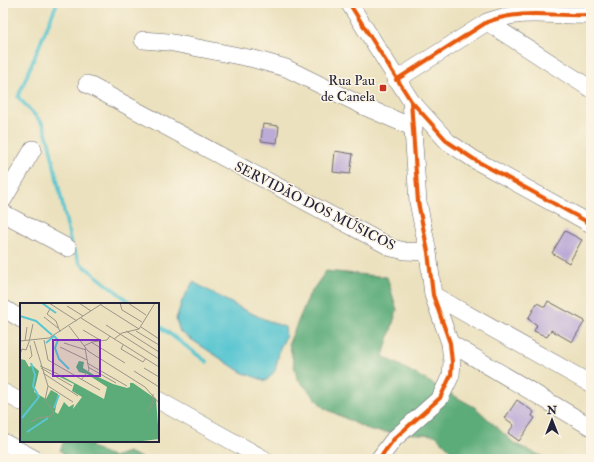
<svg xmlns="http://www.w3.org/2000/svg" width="594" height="462" font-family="'IM FELL Double Pica',serif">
<rect width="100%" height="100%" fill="#fcf5e5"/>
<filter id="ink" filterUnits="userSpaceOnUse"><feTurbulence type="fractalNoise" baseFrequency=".025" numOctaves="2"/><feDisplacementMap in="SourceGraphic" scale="8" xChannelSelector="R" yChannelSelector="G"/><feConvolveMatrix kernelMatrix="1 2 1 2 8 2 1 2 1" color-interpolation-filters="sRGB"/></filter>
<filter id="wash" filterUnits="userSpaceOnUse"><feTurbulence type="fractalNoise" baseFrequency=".012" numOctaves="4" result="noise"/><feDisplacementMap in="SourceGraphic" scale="16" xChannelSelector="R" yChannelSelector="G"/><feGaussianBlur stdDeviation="0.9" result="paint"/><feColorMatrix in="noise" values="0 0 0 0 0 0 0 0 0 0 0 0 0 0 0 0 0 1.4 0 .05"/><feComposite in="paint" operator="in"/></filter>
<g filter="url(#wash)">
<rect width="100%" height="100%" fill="#ebe1be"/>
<path fill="#5cac79" stroke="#3f675a" d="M326,271L387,277L397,310L383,356L476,408L515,444L548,459H459L435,435L371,431L324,408L297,378L289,343L309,295Z
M64,441H91V447L114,457L128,452L144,459H68L60,450Z"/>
<path fill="#5ac6d1" stroke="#3e7486" d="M193,282C224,299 252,316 285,327L286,336L280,348L275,371L266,381L241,372L180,332L176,319L182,301Z"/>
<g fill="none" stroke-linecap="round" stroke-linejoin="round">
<path stroke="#5ac6d1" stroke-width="3.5" d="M57,3L18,97L43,124L49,142L71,244
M74,250L80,263L132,304
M158,325L207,362"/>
</g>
<g id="blocks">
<path fill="#bcaad7" d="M263,124L279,126L277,143L261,141Z
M335,151L353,154L350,174L333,172Z
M565,231L582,240L569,263L552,253Z
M548,301L585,321L572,342L551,330L547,337L534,331L537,325L528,319L537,303L545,307Z
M517,400L534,412L532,416L535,418L519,441L508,433L514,425L505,418Z"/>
</g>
</g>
<g filter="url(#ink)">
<use href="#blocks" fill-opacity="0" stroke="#686569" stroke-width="1"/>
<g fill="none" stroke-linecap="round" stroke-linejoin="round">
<defs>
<path id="minor" d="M349,3L411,101L448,142L475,160L591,224
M487,22L591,89
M143,40L168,42L254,59L286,68L363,106L414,128
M396,80L487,22C524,8 554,17 591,15
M87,84L392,248L405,251L428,252
M3,200L33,149
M3,213L68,248
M433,295L591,384
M3,308L21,319
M450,343L591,427
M3,392L21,402
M158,400L264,459
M3,442L35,459
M379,459L394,439L440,398L451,375L452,362L450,343L433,295L428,252L418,202L411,101"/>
</defs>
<use href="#minor" stroke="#686569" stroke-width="18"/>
<use href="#minor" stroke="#fff" stroke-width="17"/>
<defs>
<path id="cycleway" d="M349,3L411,101L448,142L475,160L591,224
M396,80L487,22C524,8 554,17 591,15
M379,459L394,439L440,398L451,375L452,362L450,343L433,295L428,252L418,202L411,101"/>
</defs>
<use href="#cycleway" stroke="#fcf5e5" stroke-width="6"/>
<use href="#cycleway" stroke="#e8590c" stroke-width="4"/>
</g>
</g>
<rect fill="#c8321e" stroke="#fcf5e5" stroke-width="1.5" x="379" y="84" width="8" height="8" rx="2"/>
<g text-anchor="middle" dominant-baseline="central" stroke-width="3" stroke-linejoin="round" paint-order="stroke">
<g font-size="14" fill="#22223b" stroke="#fcf5e5" text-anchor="end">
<text x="375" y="80">Rua Pau<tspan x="375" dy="16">de Canela</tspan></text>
</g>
<g font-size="14" fill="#22223b" stroke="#fcf5e5">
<text transform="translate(315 206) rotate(27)">SERVIDÃO DOS MÚSICOS</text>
</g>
</g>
<g transform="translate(20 303)">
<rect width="139" height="139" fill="#ebe1be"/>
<path d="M0,56L5,57L9,64L12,62L19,68L14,89L26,96L31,87L38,91L35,109L38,111L44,99L49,104L54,101L53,106L62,94L52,88L54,81L40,74L38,71L84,96L87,84L67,71L59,69L56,64L59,58L64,59L63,65L74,72L93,81L107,85L110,84V80H113L136,96L139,136L115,139H0Z" fill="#5cac79"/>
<path fill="none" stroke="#5ac6d1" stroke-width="2" d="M22,0L36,10M0,13L16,18L32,32M26,40L34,33L38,37L35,45L39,56L49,66M34,105L39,92M2,115L19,94L13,83L15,72L11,60M7,129L28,115"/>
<path fill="none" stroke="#9b958a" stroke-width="1" d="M29,0L57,18M59,0L71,8M100,0L102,7L122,19M108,0L126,12M81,2L119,26M47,3L63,13M30,6L27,11L36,18L40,29M24,14L38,25M61,15L139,64M86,22L139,56M49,23L68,48L125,84L139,100M121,24L139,36M63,27L80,37M106,28L139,49M116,28L139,42M94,36L102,30L119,26L135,0M24,37L28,57L80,87M0,38L29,35L83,0M5,38L7,24M71,39L105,60M44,40L66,47M103,42L101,46L123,59L126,55M64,43L72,39L87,37L90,33M40,44L67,57M0,51L2,46L6,47L9,39L13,21M9,56L12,53L10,42M67,60L107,83M20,63L38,71M68,64L96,80M21,65L52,83M124,65L139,74M114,68L139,84M23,70L58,93M61,77L69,67L65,45M28,83L53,99M128,108L133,99V91M11,119L18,115L31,113L34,109L25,97L28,83L14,38"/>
<path fill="#7b2cbf" fill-opacity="0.15" stroke="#7b2cbf" stroke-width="2" d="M33,37H80V73H33Z"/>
<rect width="139" height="139" fill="none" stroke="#22223b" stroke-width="2"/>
</g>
<rect width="594" height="462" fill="none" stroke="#fcf5e5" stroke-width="16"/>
<g transform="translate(552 420)" stroke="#fcf5e5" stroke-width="3" paint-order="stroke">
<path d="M0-3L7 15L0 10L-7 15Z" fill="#22223b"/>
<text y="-6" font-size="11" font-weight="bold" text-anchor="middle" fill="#22223b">N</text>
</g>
</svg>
